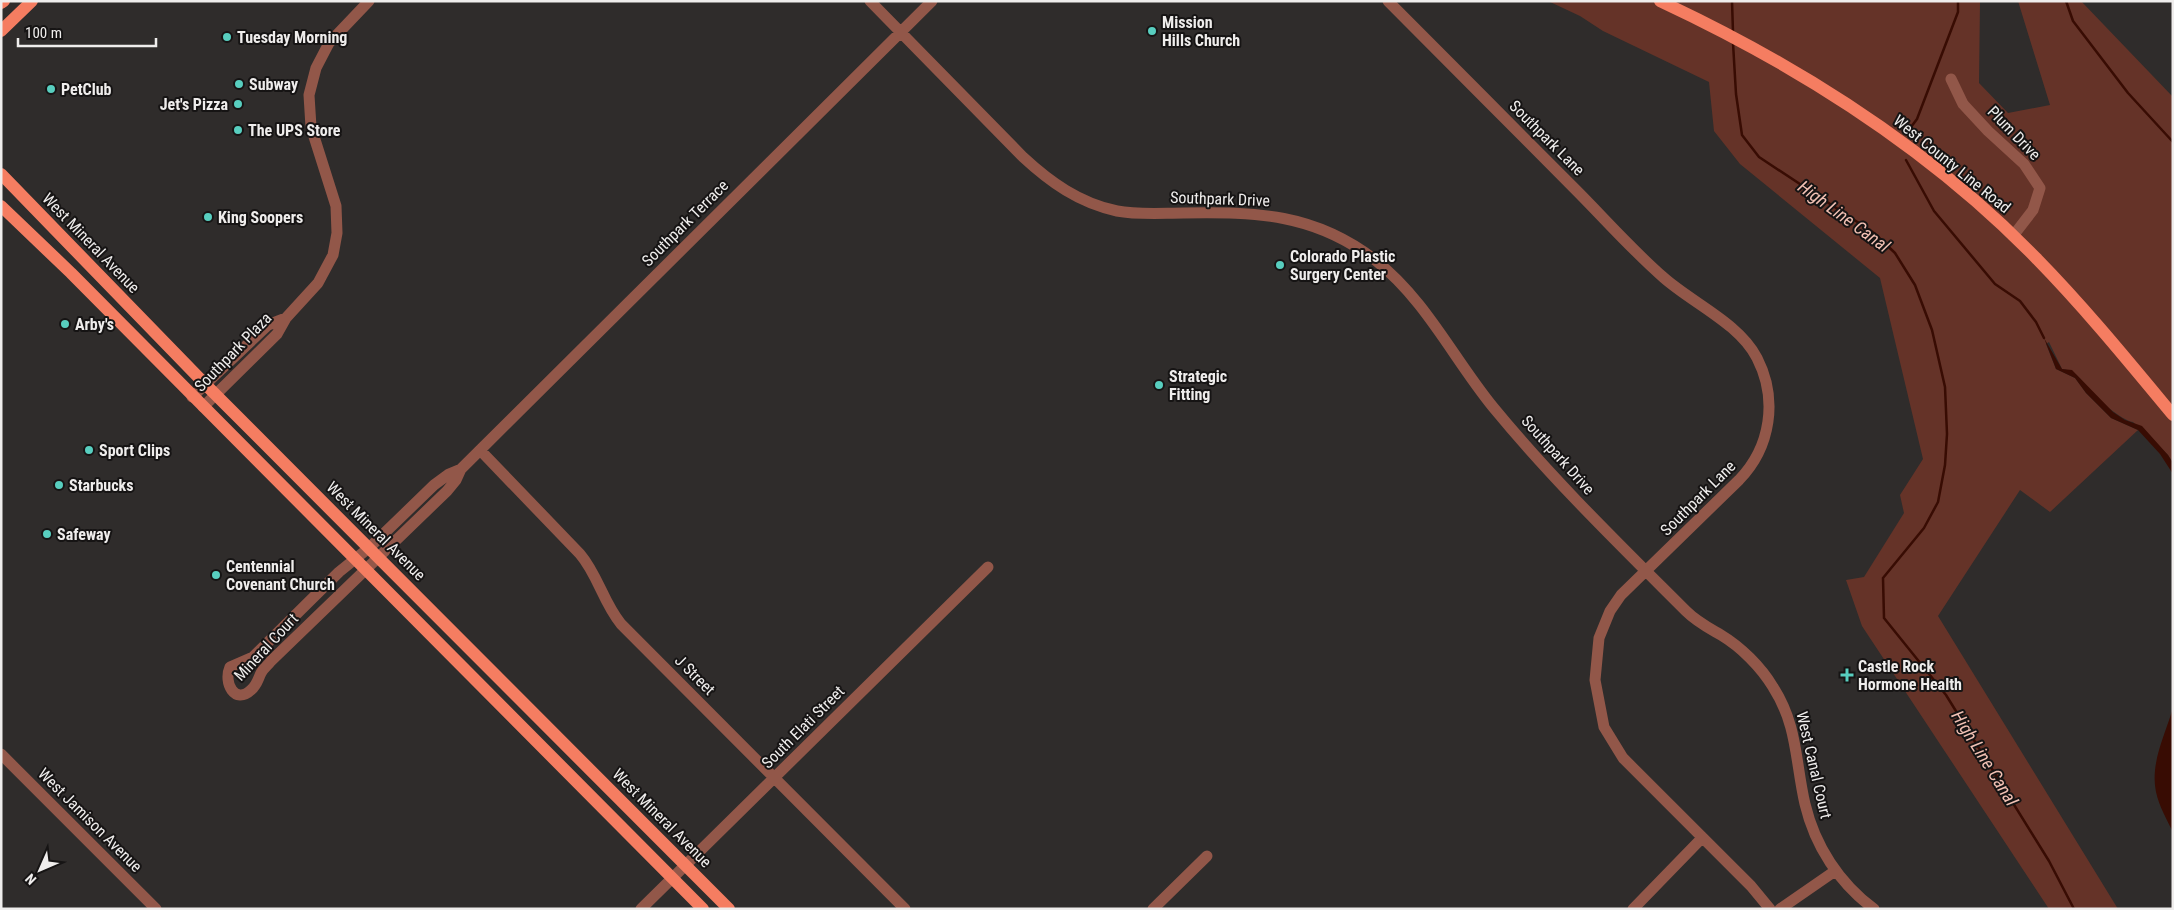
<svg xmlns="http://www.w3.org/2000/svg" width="2174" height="910" font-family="'Roboto Condensed',sans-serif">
<rect width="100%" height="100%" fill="#2f2c2b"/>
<path fill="#653328" d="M1548,1H1980L1979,83L2008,113L2050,105L2018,1H2081L2173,97V463L2168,455L2133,422C2121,420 2097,399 2089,390C2081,379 2076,371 2062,369L2049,342L2046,344L2056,369L2075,378L2086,393L2111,418L2138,430L2050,512L2020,490L1938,616L2118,909H2049L1862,626L1846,580L1864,577L1904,513L1900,495L1923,459L1880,278L1740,164L1714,131L1709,82L1603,31L1580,16Z"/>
<path fill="#380c03" d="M2044,338L2062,369L2072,370L2113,412L2125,420L2142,426L2168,455L2173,463V474L2160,454L2138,430L2111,418L2086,393L2075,378L2056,369Z
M2173,708V832C2167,820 2159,806 2156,792C2150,763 2165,735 2173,708Z"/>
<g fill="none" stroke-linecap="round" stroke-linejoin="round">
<path stroke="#380c03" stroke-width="2.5" d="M1732,1L1733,32
M2066,1L2073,21L2128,93L2173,142
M1733,43L1736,94L1742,135L1759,157L1874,233L1895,253L1915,285L1932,330L1945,387L1947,434L1945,465L1938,502L1924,528L1883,578L1884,618L1946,695L2049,861L2074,909
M1911,127L1917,119L1958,12V1
M1906,160L1934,211L1995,284L2020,301L2036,322L2044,338"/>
<path stroke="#925749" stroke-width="11" d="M870,1L1023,157C1050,182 1079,203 1117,211C1138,215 1162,213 1184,213C1256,212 1314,213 1375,260C1426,300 1453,358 1493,407C1553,480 1620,545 1686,611C1697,622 1709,628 1721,635C1741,647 1761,667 1773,687C1798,726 1795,761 1805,804C1815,846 1839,883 1874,909
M1388,1C1450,64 1513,126 1575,189C1604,218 1632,250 1663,277C1692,303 1739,323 1757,358C1778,399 1771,447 1739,480L1621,595L1610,611L1599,638L1595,680L1604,727L1623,758L1751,886L1770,909
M1951,79L1963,104L1988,131L2024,164L2040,188L2033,210L2013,236
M192,397L268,325L286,318
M203,407L277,334L286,318L318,283L333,255L337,233L336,206L311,127L309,95L316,68L329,43L369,1
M480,450L580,554C598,575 603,602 621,624L905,909
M461,469L449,474L434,485L370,547L339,572L253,657L230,667C223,683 235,705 251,690C257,685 258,679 261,673C263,669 268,665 271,661L447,491L456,480L461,469L932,1
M1,754L156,909
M641,909L988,567
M1153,909L1207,856
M1633,909L1702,838
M1780,909L1835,871"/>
<path stroke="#f57d61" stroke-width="12" d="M1660,1C1797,65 1930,149 2036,258C2085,308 2129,362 2173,415
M1,3L4,1
M1,31L32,1
M1,174L205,384L729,909
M1,206L71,273L703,909"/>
</g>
<g fill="#58cebf" stroke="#161414" stroke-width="2">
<circle cx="1152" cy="31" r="5"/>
<circle cx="227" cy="37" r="5"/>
<circle cx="239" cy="84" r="5"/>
<circle cx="51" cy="89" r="5"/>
<circle cx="238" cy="104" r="5"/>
<circle cx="238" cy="130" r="5"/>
<circle cx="208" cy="217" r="5"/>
<circle cx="1280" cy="265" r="5"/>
<circle cx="65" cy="324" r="5"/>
<circle cx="1159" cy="385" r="5"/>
<circle cx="89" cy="450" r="5"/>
<circle cx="59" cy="485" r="5"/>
<circle cx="47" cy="534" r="5"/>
<circle cx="216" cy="575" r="5"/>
<path d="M1844.5 667.5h5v5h5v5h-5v5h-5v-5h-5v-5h5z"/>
</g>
<g text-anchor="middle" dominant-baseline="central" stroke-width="4" stroke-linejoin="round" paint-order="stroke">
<g font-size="16" font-weight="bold" fill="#efedec" stroke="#161414" text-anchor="start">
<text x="1162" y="22">Mission<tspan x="1162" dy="18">Hills Church</tspan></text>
<text x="237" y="37">Tuesday Morning</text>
<text x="249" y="84">Subway</text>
<text x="61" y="89">PetClub</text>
<text x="228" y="104" text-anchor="end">Jet's Pizza</text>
<text x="248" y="130">The UPS Store</text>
<text x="218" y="217">King Soopers</text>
<text x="1290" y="256">Colorado Plastic<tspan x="1290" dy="18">Surgery Center</tspan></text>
<text x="75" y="324">Arby's</text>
<text x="1169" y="376">Strategic<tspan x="1169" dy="18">Fitting</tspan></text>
<text x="99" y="450">Sport Clips</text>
<text x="69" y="485">Starbucks</text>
<text x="57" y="534">Safeway</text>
<text x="226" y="566">Centennial<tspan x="226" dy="18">Covenant Church</tspan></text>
<text x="1858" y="666">Castle Rock<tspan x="1858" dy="18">Hormone Health</tspan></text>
</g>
<g font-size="16" fill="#efedec" stroke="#161414">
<text transform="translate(2014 133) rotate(46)">Plum Drive</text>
<text transform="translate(1547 138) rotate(45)">Southpark Lane</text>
<text transform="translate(1952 164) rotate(39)">West County Line Road</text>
<text transform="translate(1220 199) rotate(2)">Southpark Drive</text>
<text transform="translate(685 223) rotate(-45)">Southpark Terrace</text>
<text transform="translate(91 243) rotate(46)">West Mineral Avenue</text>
<text transform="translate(233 352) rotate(-46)">Southpark Plaza</text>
<text transform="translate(1558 455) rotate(48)">Southpark Drive</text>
<text transform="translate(1698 498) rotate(-45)">Southpark Lane</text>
<text transform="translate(376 531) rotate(45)">West Mineral Avenue</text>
<text transform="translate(266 647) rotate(-47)">Mineral Court</text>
<text transform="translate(695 675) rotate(45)">J Street</text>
<text transform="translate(803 727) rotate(-45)">South Elati Street</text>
<text transform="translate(1814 765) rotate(77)">West Canal Court</text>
<text transform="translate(662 818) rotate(45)">West Mineral Avenue</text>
<text transform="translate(90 820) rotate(45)">West Jamison Avenue</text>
</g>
<g font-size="18" font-style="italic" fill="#f2c1b4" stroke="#161414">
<text transform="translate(1844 216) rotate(36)">High Line Canal</text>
<text transform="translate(1985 758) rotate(58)">High Line Canal</text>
</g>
</g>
<rect width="2174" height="910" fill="none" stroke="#efedec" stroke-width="5"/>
<g transform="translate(40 870) rotate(225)" stroke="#161414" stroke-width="4" paint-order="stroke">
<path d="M0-4L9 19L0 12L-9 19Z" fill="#efedec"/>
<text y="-8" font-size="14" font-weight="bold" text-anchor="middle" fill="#efedec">N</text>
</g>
<path d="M18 38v8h138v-8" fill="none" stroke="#efedec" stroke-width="2.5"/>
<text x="25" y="38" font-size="15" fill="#efedec" stroke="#161414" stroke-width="4" paint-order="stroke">100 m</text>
</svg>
